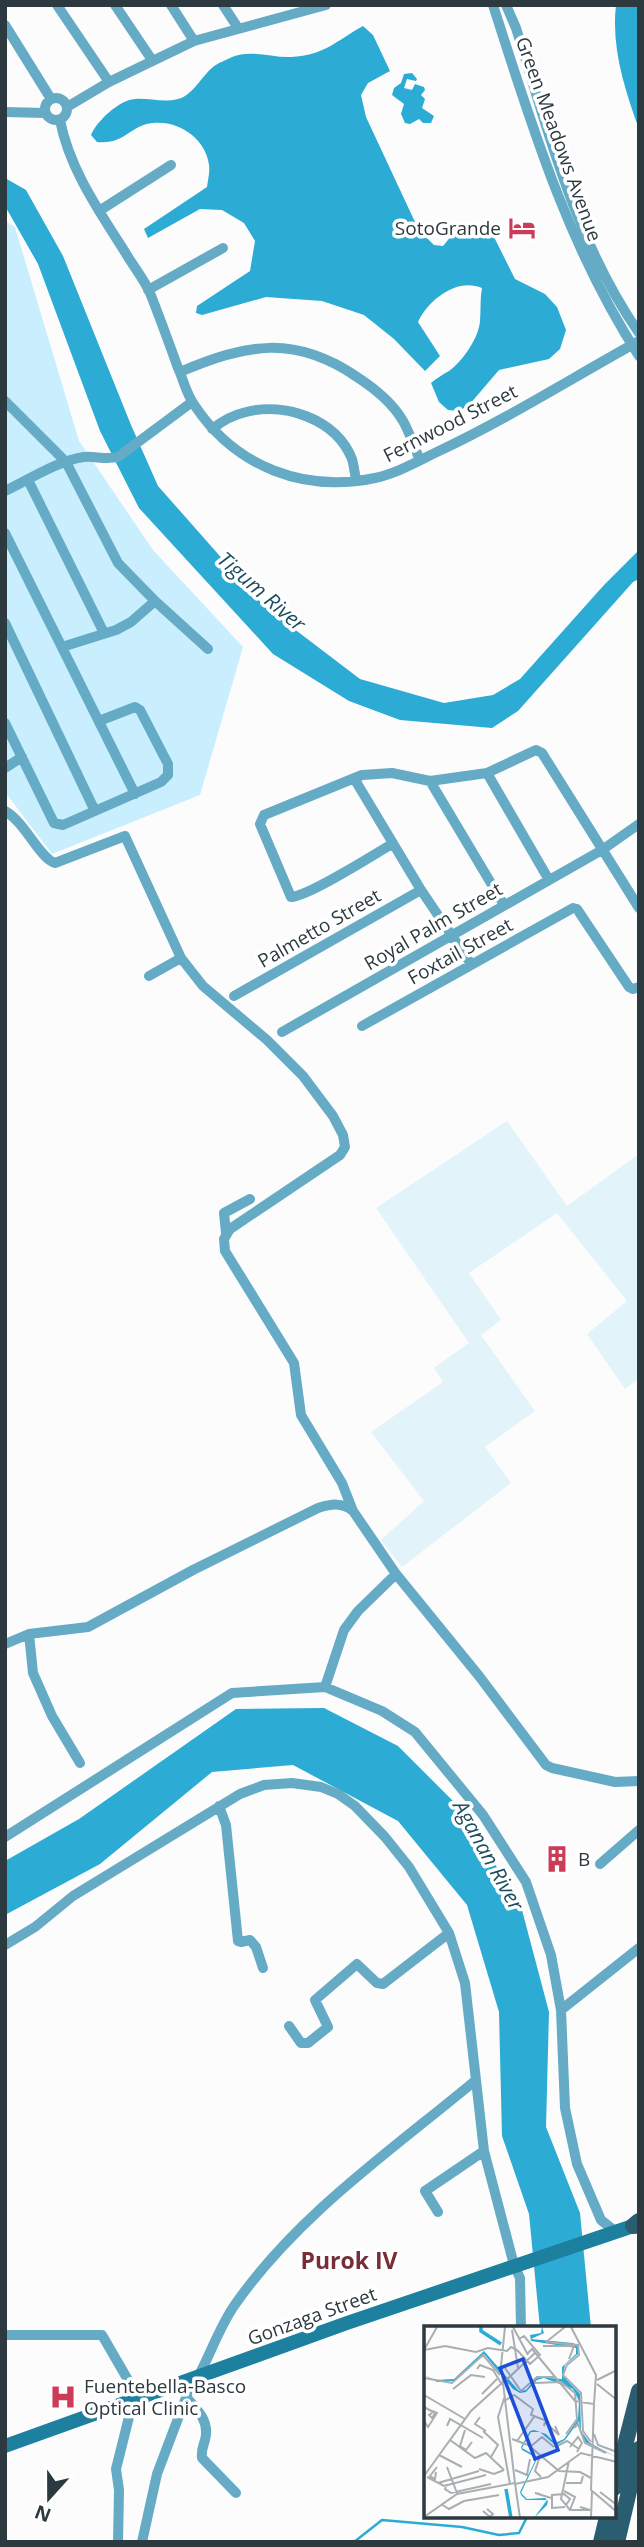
<svg xmlns="http://www.w3.org/2000/svg" width="644" height="2547" font-family="'Open Sans',sans-serif">
<rect width="100%" height="100%" fill="#fcfcfc"/>
<path fill="#e3f3fa" d="M507,1121L567,1206L639,1154V1379L625,1389L587,1334L627,1301L557,1213L469,1273L501,1320L481,1335L535,1411L485,1447L511,1483L402,1567L381,1540L424,1501L371,1432L443,1382L434,1368L469,1343L376,1208Z"/>
<path fill="#c9effe" d="M5,221L15,227L79,441L153,550L243,647L200,795L52,854L5,792Z"/>
<path fill="#2cabd4" d="M616,5H639V129C625,90 611,48 616,5Z
M363,26L373,35L390,71L368,83L361,95L366,117L415,222L419,230L434,245L443,246L452,235L483,223L493,235L515,279L545,294L557,307L566,330L560,349L549,359L499,370L469,405L459,411L448,410L439,402L431,383C437,378 442,375 449,371C463,361 479,337 480,321C481,309 480,299 482,288C457,277 428,300 418,322L440,356L425,371L394,339L364,315L322,301L266,297L202,315L196,313L197,306L250,271L255,241L244,223L222,210L200,209L148,238L144,229L207,187C208,180 210,172 209,165C206,139 179,120 153,123C130,125 125,145 97,142L91,135C97,121 119,100 135,99C150,98 163,103 178,99C192,96 202,76 213,67C218,63 226,60 232,57C251,49 272,58 291,57C325,55 336,41 363,26Z
M412,73L417,79L416,81L407,79L404,88L412,90L415,84L424,87L425,90L421,95L425,99L422,108L434,116L431,123H423L419,119L410,124L405,123L401,114L404,104L392,95L394,88L401,83L404,74Z
M5,178L26,190L63,256L131,425L158,486L264,606L360,679L444,703L493,695L520,679L604,585L639,550V579L633,582L518,711L492,728L400,720L349,701L273,654L139,508L100,431L38,264L5,206Z
M324,1708L398,1746L465,1813L522,1910L549,2012L546,2127L580,2213L591,2328H540L529,2214L502,2136L499,2012L467,1905L398,1821L293,1765L212,1772L100,1864L5,1915V1861L79,1819L236,1709Z"/>
<g fill="none" stroke-linecap="round" stroke-linejoin="round">
<path stroke="#2cabd4" stroke-width="2.5" d="M354,2542L382,2520L462,2527L499,2535L519,2533L527,2517"/>
<path stroke="#65abc6" stroke-width="10" d="M57,5L109,82
M115,5L152,60
M171,5L194,41
M223,5L238,28
M493,5C532,127 569,248 639,356
M506,5L516,28C548,132 576,242 639,333
M5,25L51,99
M45 109a11 11 0 1 1 22 0a11 11 0 1 1-22 0Z
M67,107L109,82L194,41L326,5
M5,112L45,113
M60,120C69,168 99,211 125,252C133,266 144,279 150,293C160,318 169,343 178,368C184,381 186,394 195,406C236,467 304,493 375,478C398,473 418,461 439,451C507,419 572,378 639,341
M99,211L171,165
M148,290L223,248
M180,372C246,344 294,334 357,377C374,388 392,402 403,421C410,433 414,447 420,460
M5,401L66,462L118,563L155,601L208,649
M212,429C222,421 233,415 246,412C285,402 336,419 352,459C354,466 355,474 356,481
M28,480L104,633
M5,491C28,480 59,460 84,457C96,456 105,460 118,457L192,402
M5,533L135,794
M5,623L95,811
M62,647L116,630L131,622L155,601
M5,723L54,823L63,825L161,782L168,775V764L140,710L135,707L99,721
M5,768L22,757
M487,773L549,880
M355,780L421,890L471,964
M430,781L504,905
M5,811C25,822 40,859 55,863L125,836L181,958L203,986L267,1040L303,1076L333,1116L343,1135L345,1147L340,1155L230,1229L224,1239L225,1251L294,1363L301,1415L342,1483L353,1511
M392,844C373,855 309,896 291,897L260,824L264,815L362,775L392,773L430,781L487,773L536,750L542,753L639,908
M149,976L181,958
M234,996L421,890
M362,1026L573,908L577,909L629,987L633,989L639,987
M282,1032L602,850L639,824
M226,1233L224,1213L250,1199
M29,1634L33,1673L52,1716L80,1763
M5,1644L29,1634L88,1627L193,1570L318,1508C331,1504 342,1502 353,1511L396,1574L479,1676L546,1765L552,1768L615,1782L639,1781
M325,1687L344,1630L358,1611L396,1574
M219,1806L226,1825L238,1941L241,1942L250,1940L256,1947L263,1968
M5,1837L232,1693L325,1687L382,1711L415,1732L483,1815L526,1882L551,1955L561,2010L565,2108L577,2164L601,2220L616,2232
M600,1864L639,1830
M5,1945L35,1927L73,1896L240,1794L264,1785L292,1783L321,1787L338,1794L355,1806L385,1837L409,1867L449,1933L465,1983L484,2151L514,2265L520,2278L521,2328
M561,2010L639,1948
M289,2026L301,2043H308L328,2027L315,2000L357,1964L377,1983L383,1984L449,1933
M438,2212L425,2191L484,2151
M5,2335H102L139,2399
M198,2377C211,2353 219,2328 234,2306C297,2215 392,2150 476,2080
M187,2398C198,2410 210,2422 205,2440C203,2447 201,2450 202,2458L236,2493
M118,2542L119,2490L116,2469L133,2401
M142,2542L157,2474L193,2379"/>
<path stroke="#1d809f" stroke-width="14" d="M5,2446L347,2323L633,2226L639,2227"/>
<path stroke="#2b5d70" stroke-width="16" d="M633,2226L639,2221
M614,2488L639,2391
M601,2542L607,2517
M617,2542L639,2449"/>
</g>
<defs>
<symbol id="hotel-bare" viewBox="-9 -9 18 18"><path d="M-6-4.5h1.5V1H6V5H4.5V3h-9V5H-6ZM-4 0a1.8 1.8 0 1 1 3.6 0ZM.5 0V-2.5h3Q6-2.5 6 0Z" fill="#cc3c56" stroke="#fff" stroke-width="2.5" paint-order="stroke"/></symbol>
<symbol id="building-bare" viewBox="-9 -9 18 18"><path d="M-4-6H4V6H1V3H-1V6H-4ZM-2.5-4.3h1.7v1.8h-1.7ZM.8-4.3h1.7v1.8H.8ZM-2.5-1h1.7V.8h-1.7ZM.8-1h1.7V.8H.8Z" fill="#cc3c56" stroke="#fff" stroke-width="2.5" paint-order="stroke"/></symbol>
<symbol id="hospital-bare" viewBox="-9 -9 18 18"><path d="M-5-5h3v3.5h4V-5h3V5h-3V1.5h-4V5h-3Z" fill="#cc3c56" stroke="#fff" stroke-width="2.5" paint-order="stroke"/></symbol>
</defs>
<g fill-rule="evenodd">
<use href="#hotel-bare" x="503" y="209" width="38" height="38"/>
<use href="#building-bare" x="538" y="1840" width="38" height="38"/>
<use href="#hospital-bare" x="44" y="2378" width="38" height="38"/>
</g>
<g text-anchor="middle" dominant-baseline="central" stroke-width="7" stroke-linejoin="round" paint-order="stroke">
<g font-size="19" fill="#2c393e" stroke="#fff">
<text transform="translate(559 139) rotate(70)">Green Meadows Avenue</text>
<text transform="translate(450 423) rotate(-27)">Fernwood Street</text>
<text transform="translate(433 926) rotate(-30)">Royal Palm Street</text>
<text transform="translate(319 928) rotate(-30)">Palmetto Street</text>
<text transform="translate(460 951) rotate(-29)">Foxtail Street</text>
<text transform="translate(312 2316) rotate(-20)">Gonzaga Street</text>
</g>
<g font-size="19" fill="#2c393e" stroke="#fff" text-anchor="start">
<text x="501" y="228" text-anchor="end">SotoGrande</text>
<text x="578" y="1859">B</text>
<text x="84" y="2386">Fuentebella-Basco<tspan x="84" dy="22">Optical Clinic</tspan></text>
</g>
<g font-size="21" font-style="italic" fill="#1d4e60" stroke="#fff">
<text transform="translate(262 591) rotate(41)">Tigum River</text>
<text transform="translate(489 1855) rotate(61)">Aganan River</text>
</g>
<g font-size="23" font-weight="bold" fill="#762e38" stroke="#fff">
<text x="349" y="2260">Purok IV</text>
</g>
</g>
<g transform="translate(424 2326)">
<rect width="192" height="192" fill="#fcfcfc"/>
<path d="M118,1L120,7L107,13L149,17L154,20V28L141,39L139,50L156,68L157,105L166,117L192,131L161,116L156,106L155,95L141,114L134,118H130L116,106H107L98,122L109,128L112,135L97,167L103,173L121,172L124,175L123,179L110,192L123,174H102L97,169L96,166L111,135L109,130L98,124L97,121L106,105L110,104L122,108L131,117L140,113L154,93L155,75L149,63L120,52L113,54L102,66L96,67L89,63L60,28L30,55L13,56L0,49L11,54L30,53L60,25L95,65L102,64L113,51L138,53V41L152,28V22L107,15L106,9L117,7Z" fill="#2cabd4"/>
<path fill="none" stroke="#2cabd4" stroke-width="3.5" d="M57,1V5L77,18M82,163L87,192"/>
<path fill="none" stroke="#a9aeb0" stroke-width="2" d="M89,1L104,29M147,1L172,49L170,78M88,4L94,42M122,16L154,19L155,29L143,39L139,49L157,67L159,105L167,116M122,16L141,1M119,20H150L145,33M0,24L21,20L52,26L64,22L83,25L87,21L93,24M0,24L13,1M93,24L106,38L116,29L100,10L95,13M103,28L108,23L151,75L170,78L167,164L193,186M81,42L97,65L113,51H132M53,43L56,39L69,44L77,57M0,52L28,57L59,29L76,49M173,54L193,44M80,56L111,27M110,57L137,56L151,67L153,93L142,108M173,58L193,74M29,63L47,49L61,51M58,68L73,53M0,69L41,93M81,70L74,91L86,158M82,74L90,69L109,83L107,89L123,95M0,81L11,87L8,92L5,89L8,87M56,91L51,98L62,105M0,95L4,101L13,87L8,85M23,100L26,93L59,112M120,100L121,96L135,109L131,100M150,102L154,98L161,117L182,127M41,104L36,120L42,124L48,116M59,105L74,119L67,131M170,108L174,119L193,126M88,113L104,119L135,145L156,146L167,152M26,114L51,132L62,127L80,144M93,115L110,91M106,121L118,111L130,121M131,121L143,115L155,123M146,121L154,111L158,117L153,126M15,129L38,141M115,133L111,145L117,151M145,135L137,173L146,184H166L156,181M23,141L33,167M55,143L70,148L80,144M91,144L103,149L106,133M12,146L11,153L6,150L13,141M0,150L47,85L79,56M3,151L20,160L62,149M14,157L55,145M91,157L96,192M142,157H157L159,150M23,158L21,163L27,167L67,158M91,158L124,151L157,127L193,136M140,165L151,171L146,184M176,166L193,179M116,168L111,167L127,172M17,178L25,183L40,175L75,169M141,181L128,182V169L140,168L146,173L142,179M59,185L66,191L69,188L63,183M0,191L33,168L91,157L77,40L81,1M167,192L168,165"/>
<path fill="#1d4ed8" fill-opacity="0.15" stroke="#1d4ed8" stroke-width="3.5" d="M99,33L134,124L111,133L76,42Z"/>
<rect width="192" height="192" fill="none" stroke="#2c393e" stroke-width="3.5"/>
</g>
<rect width="644" height="2547" fill="none" stroke="#2c393e" stroke-width="14"/>
<g transform="translate(49 2498) rotate(201)" stroke="#ffffff" stroke-width="5" paint-order="stroke">
<path d="M0-5L12 26L0 18L-12 26Z" fill="#2c393e"/>
<text y="-10" font-size="19" font-weight="bold" text-anchor="middle" fill="#2c393e">N</text>
</g>
</svg>
